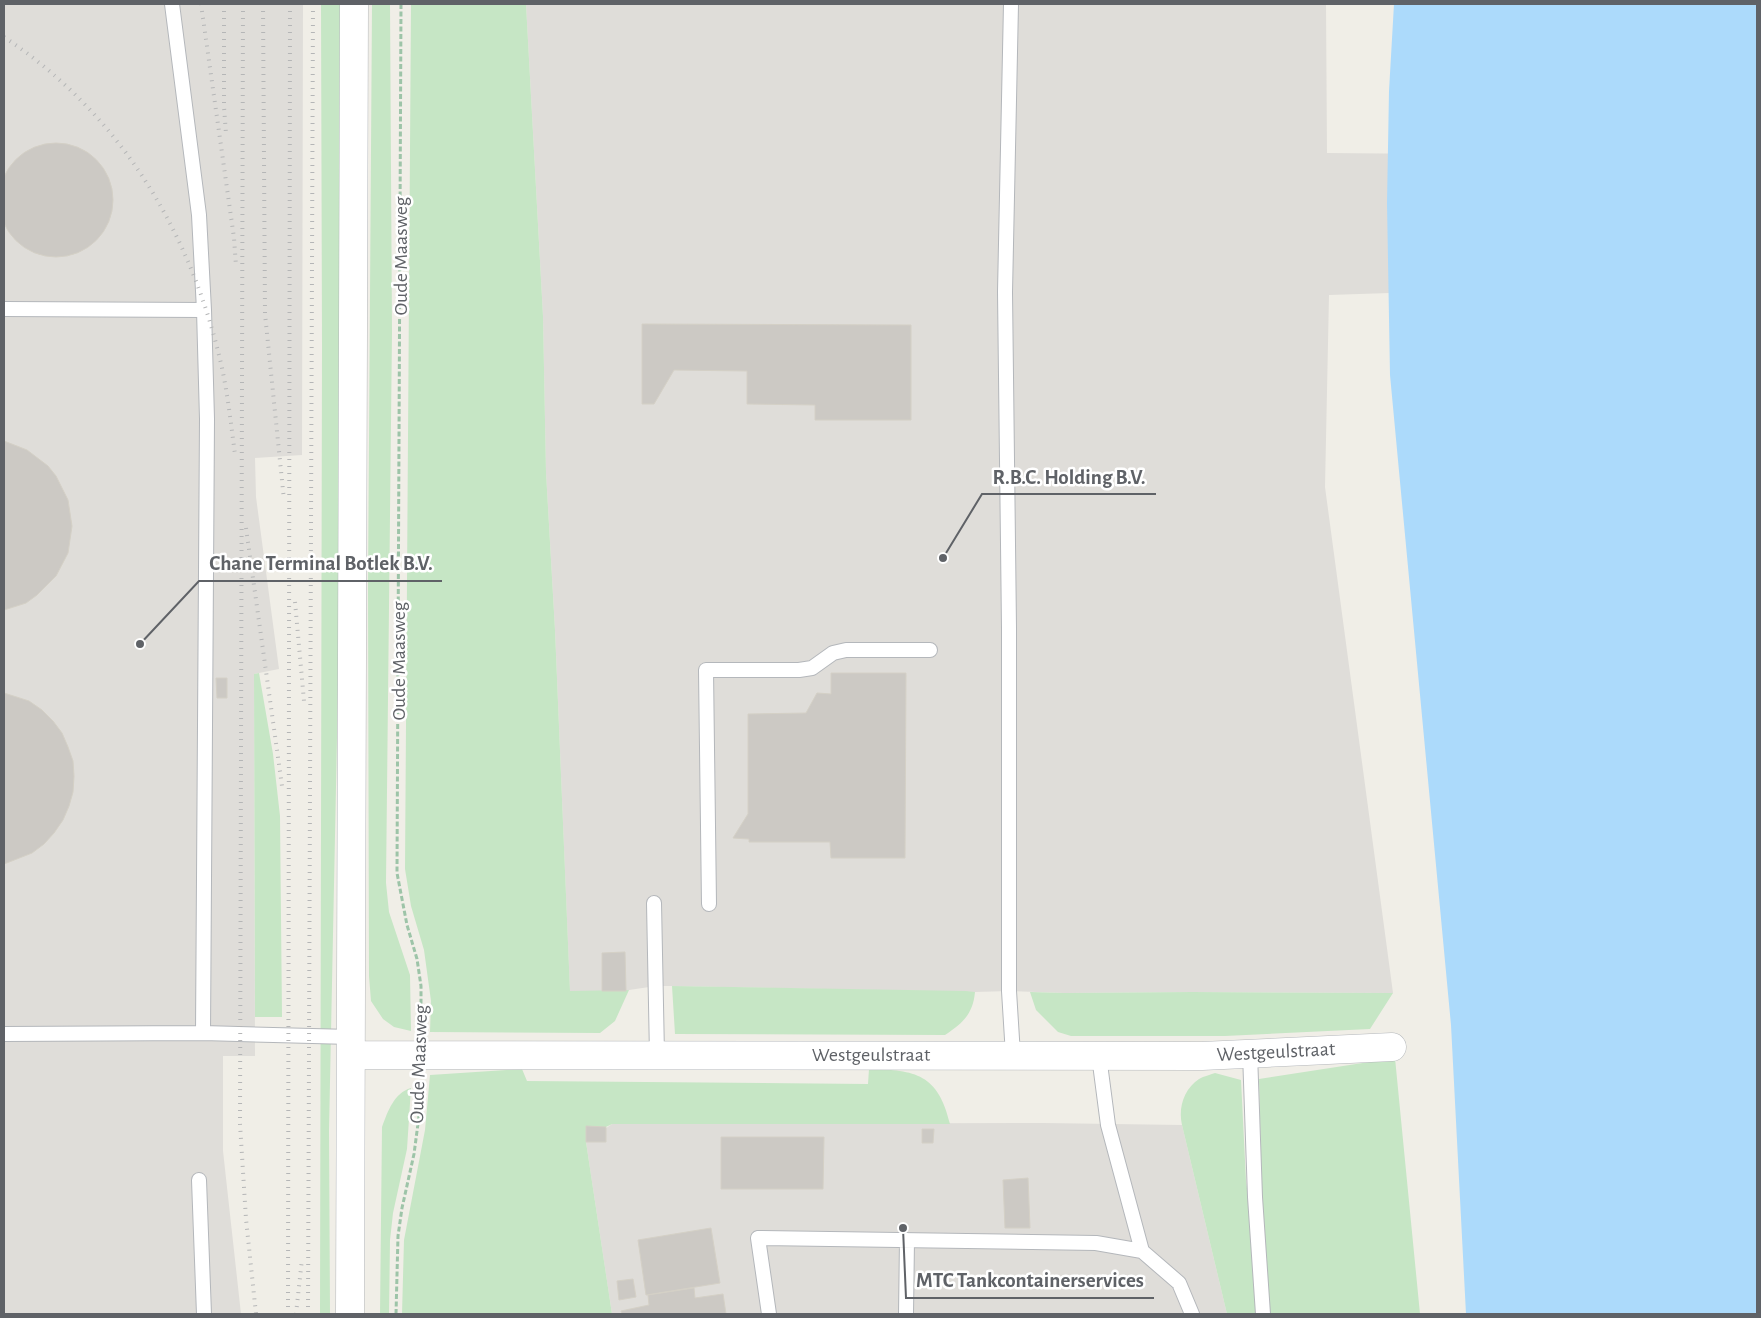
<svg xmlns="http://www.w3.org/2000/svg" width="1761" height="1318" font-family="'Alegreya Sans',sans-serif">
<rect width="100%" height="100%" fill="#f0eee7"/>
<path fill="#dfddd9" d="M4,4H303L302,455L255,458L256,497L279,669L254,674L255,1056H223V1151L241,1314H4Z
M526,4H1326L1327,153L1545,155V288L1329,295L1325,487L1393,993L1192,992L1065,993L1009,991L975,992L672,986H656L629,990L570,992L555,630L546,472L543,316Z
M1044,1123L1182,1125L1227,1314H612L586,1142L612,1124Z"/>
<path fill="#c6e6c5" d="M321,4H349L350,99L329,1131L330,1314H320L322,346Z
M372,4H390L392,332L386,883L389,912L410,975L411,1031L394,1027L383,1019L371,1001L369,976L368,587Z
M411,4H526L543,316L546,472L555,630L570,991L629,990L615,1021L600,1033L430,1032L431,1001L424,950L411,906L405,869Z
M259,673L273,754L280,816L282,1017H255L254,674Z
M672,986L966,991L975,992C973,1014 963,1023 945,1035L675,1034Z
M1030,992L1065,993L1192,992L1393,993L1370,1029L1225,1036H1071L1058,1032L1036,1010Z
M1395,1058L1420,1314H1265L1259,1079Z
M522,1069L527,1081L868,1084L869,1069C916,1070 938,1074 950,1124H612L606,1127V1142H586L612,1314H402L404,1240L425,1130L430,1075Z
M1215,1073L1241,1080L1246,1181L1264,1314H1227L1182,1125C1178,1108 1184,1089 1199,1079C1204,1076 1210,1075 1215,1073Z
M411,1088L407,1149L393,1213L390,1240L389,1314H380L382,1127C388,1111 394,1093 411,1088Z"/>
<path fill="#acdafb" d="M1394,4H1757V1314H1466L1451,1025L1390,375L1387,203L1389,91Z"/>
<path fill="#ccc9c4" stroke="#d4d0c6" d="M-1 200a57 57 0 1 1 114 0a57 57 0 1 1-114 0Z
M642,324L911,325V420H815V405L747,404V371L674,370L654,404H642Z
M4,441L27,450L48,466L56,476L68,500L72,526L68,553L56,576L37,595L26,603L4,610Z
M831,673H906L905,858H831L830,842H749V839L733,838L748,814V714L806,713L817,693L831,694Z
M216,678H227V698H217Z
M4,693L29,701L42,710L53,721L62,733L68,747L73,761L74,776L73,792L69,806L63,820L54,833L44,844L32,853L4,864Z
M625,952L626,991H602V953Z
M586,1126L606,1127V1142H586Z
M922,1129H934L933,1143H922Z
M721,1137H824L823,1189H721Z
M1028,1178L1030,1228H1005L1003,1180Z
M711,1228L720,1283L646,1295L638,1240Z
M633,1279L636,1297L619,1300L617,1281Z
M694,1288L695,1298L723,1294L726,1314H622L621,1311L649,1305L648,1295Z"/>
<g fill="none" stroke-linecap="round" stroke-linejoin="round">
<defs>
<path id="lane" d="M1011,4L1005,292L1009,628V991L1013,1055
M4,309L204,310
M654,903L657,1055
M709,904L706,670H799L812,668L833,653L846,650H930
M203,1033L351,1037
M4,1034L203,1033L207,419L204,310L199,215L172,4
M1250,1053L1255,1197L1263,1314
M1099,1056L1108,1125L1142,1251
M199,1180L204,1314
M769,1314L758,1238L1096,1243L1142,1251L1179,1283L1192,1314
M906,1314L907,1240"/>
<path id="street" d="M351,1055L1202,1056L1392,1047
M350,1314L354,4"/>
</defs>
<use href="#lane" stroke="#b4b7bb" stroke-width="16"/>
<use href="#street" stroke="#b4b7bb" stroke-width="29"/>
<path stroke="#9dc4a8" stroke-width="3" stroke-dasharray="5 2.5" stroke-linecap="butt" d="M401,4L397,873L407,925L417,959L421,986V1026
M396,1314L398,1236L402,1208L414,1154L419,1116L420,1084"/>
<use href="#lane" stroke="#fff" stroke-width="14"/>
<use href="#street" stroke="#fff" stroke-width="28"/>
<path stroke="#b5b6b7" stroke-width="4" stroke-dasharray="1 6" stroke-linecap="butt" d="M201,4L234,238L236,266
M224,4V107L226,134
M243,4L240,1124L246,1219L256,1314
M263,4L265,314L284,500
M4,37C120,114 192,233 222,368C228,396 231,425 235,454
M246,528L282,786
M295,602L304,701
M288,1314L290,4
M296,1314L302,1259
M308,1314L313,4"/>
</g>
<g text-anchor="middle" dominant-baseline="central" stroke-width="5" stroke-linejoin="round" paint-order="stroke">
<g font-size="20" fill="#5f6267" stroke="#fff">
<text transform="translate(401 256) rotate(-90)">Oude Maasweg</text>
<text transform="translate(399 661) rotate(-90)">Oude Maasweg</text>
<text transform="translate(1276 1052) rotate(-3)">Westgeulstraat</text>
<text x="871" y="1055">Westgeulstraat</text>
<text transform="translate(419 1064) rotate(-88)">Oude Maasweg</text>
</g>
</g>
<path fill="none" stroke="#5f6267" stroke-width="2" d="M943 558L982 494H1156M140 644L199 581H442M903 1228L906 1298H1154"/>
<g fill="#5f6267" stroke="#fff" stroke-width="2">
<circle cx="943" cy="558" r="5"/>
<circle cx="140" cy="644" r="5"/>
<circle cx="903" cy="1228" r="5"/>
</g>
<g font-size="21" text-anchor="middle" font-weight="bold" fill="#5f6267" stroke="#fff" stroke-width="5" stroke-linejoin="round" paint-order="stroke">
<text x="1069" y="484">R.B.C. Holding B.V.</text>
<text x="321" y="570">Chane Terminal Botlek B.V.</text>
<text x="1030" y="1287">MTC Tankcontainerservices</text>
</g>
<rect width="1761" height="1318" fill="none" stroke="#5f6267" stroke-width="10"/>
</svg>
